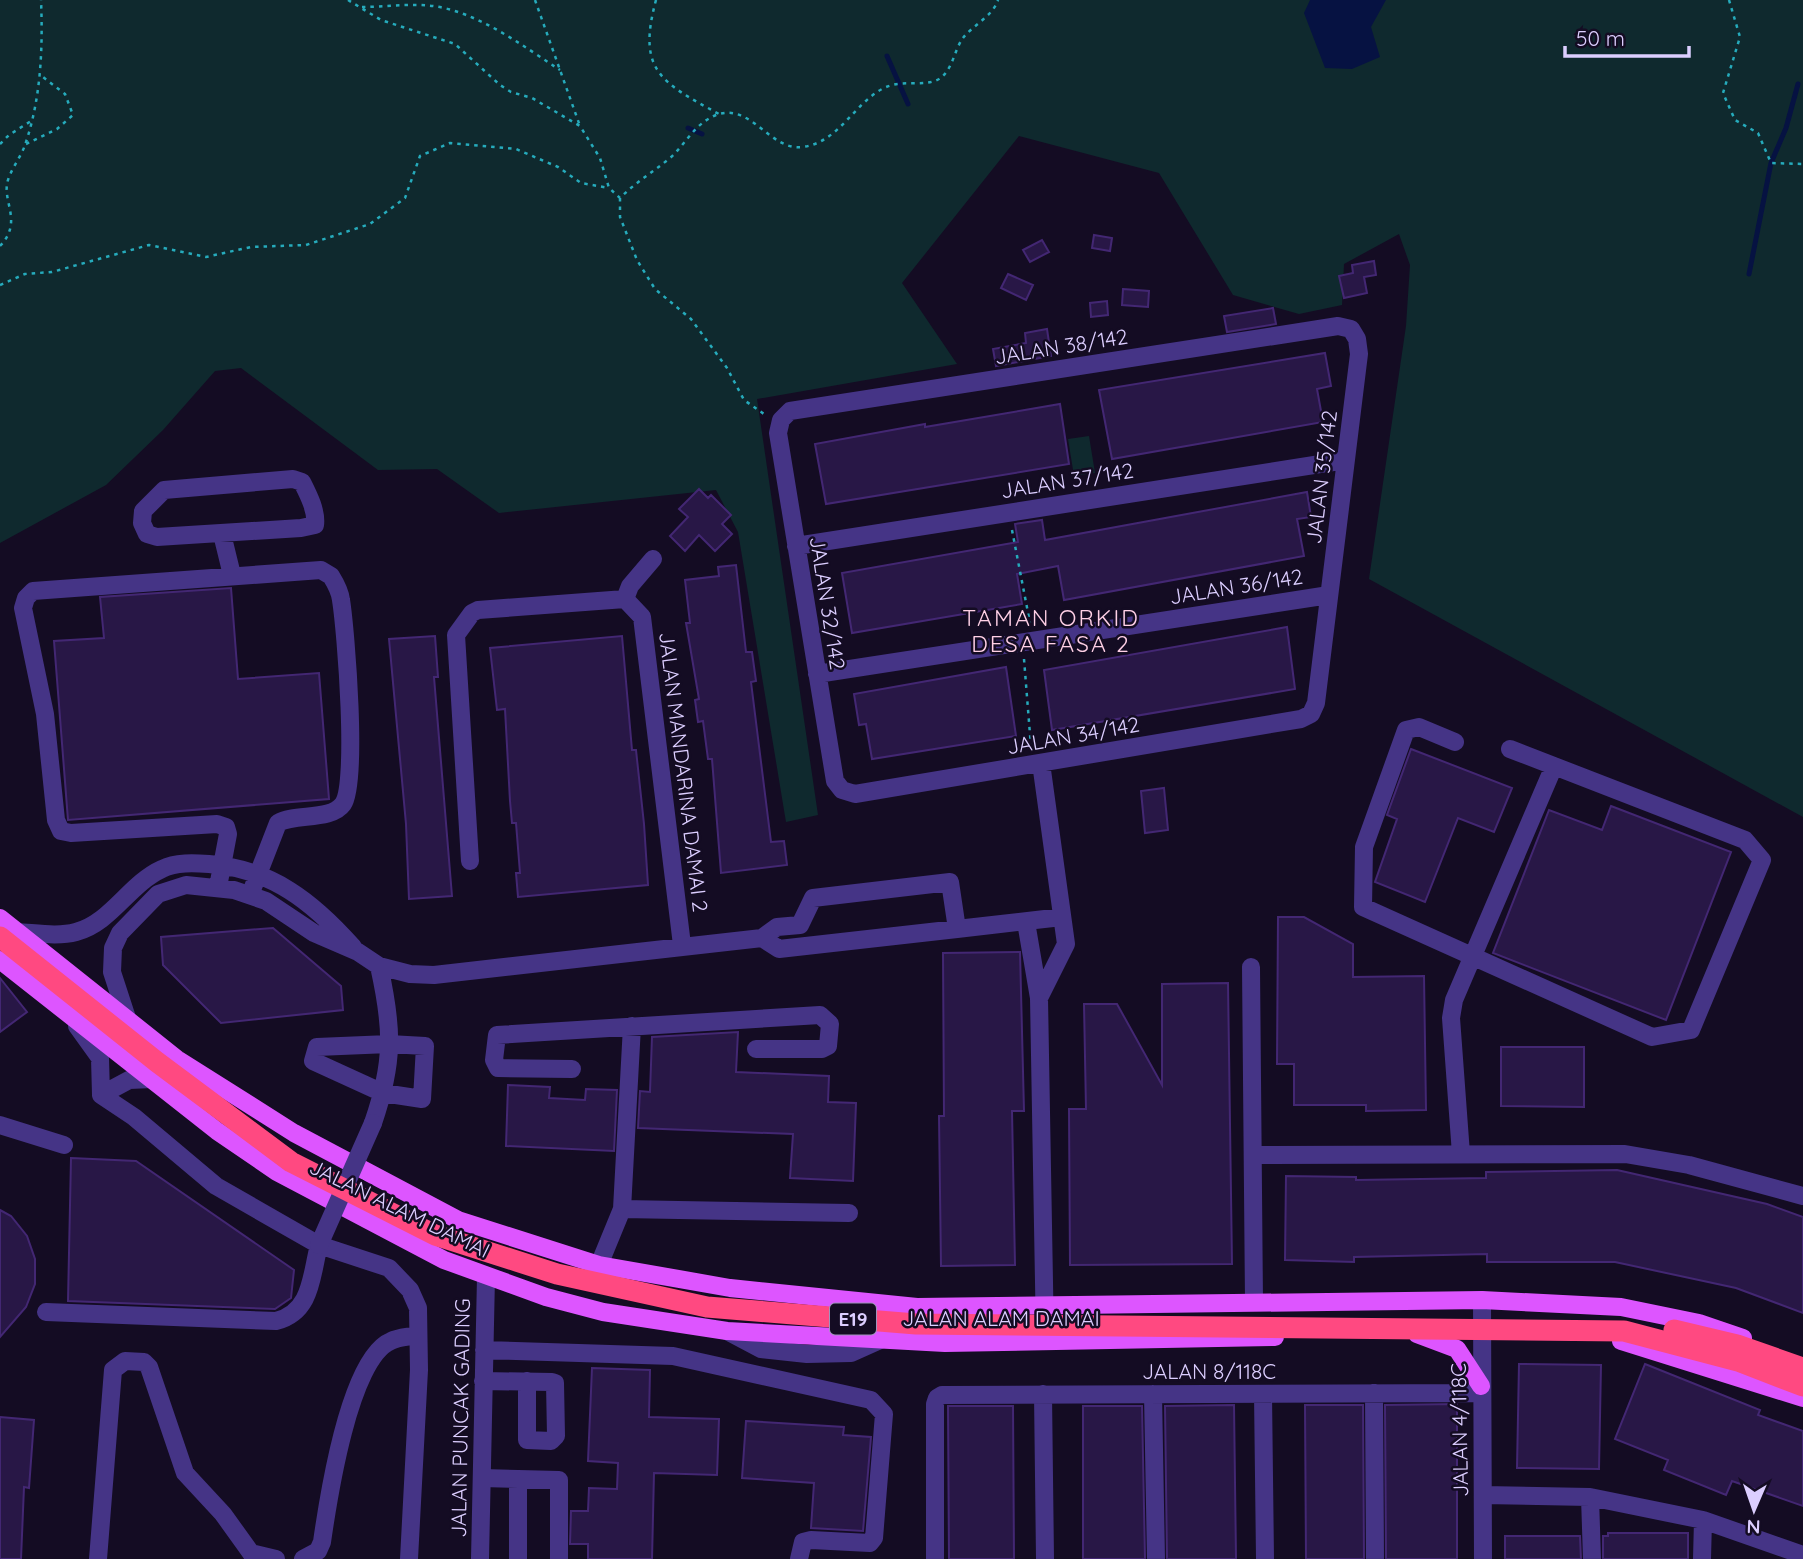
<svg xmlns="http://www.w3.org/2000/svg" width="1803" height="1559" font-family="Quicksand,sans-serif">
<rect width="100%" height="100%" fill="#140c23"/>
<path fill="#0f292e" d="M0,0H1803V817L1369,579L1406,326L1410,265L1399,234L1344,264L1342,305L1299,314L1233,295L1159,173L1019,136L902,283L957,364L757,399L818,815L786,822L738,532L716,490L499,513L437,469L378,470L241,368L215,371L163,430L106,485L0,543Z
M1089,436L1095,473L1074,476L1068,439Z"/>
<path fill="#061242" d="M1310,0H1386L1371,27L1380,57L1352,69L1325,68L1304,13Z"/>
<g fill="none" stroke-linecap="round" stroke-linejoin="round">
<path stroke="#061242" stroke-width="5" d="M887,56L908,104
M688,128L702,134
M1749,274L1771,163L1786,128L1798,84"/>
</g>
<path fill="#281746" stroke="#432773" stroke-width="2" d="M1094,235L1112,238L1110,251L1092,248Z
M1042,240L1049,252L1030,262L1023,250Z
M1374,261L1376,275L1364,277L1367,293L1344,298L1339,276L1353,273L1352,265Z
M1008,274L1033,285L1026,300L1001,288Z
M1123,289L1149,291L1148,307L1122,305Z
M1107,301L1108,315L1091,317L1090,303Z
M1273,308L1276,324L1227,332L1224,316Z
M1047,329L1051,356L996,366L993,349L1026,343L1025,333Z
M1325,353L1331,386L1317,389L1323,422L1112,459L1099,390Z
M1060,404L1069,464L826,504L815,444L925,424V427Z
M699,489L708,498L711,495L731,515L722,524L732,534L715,551L699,535L685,551L670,536L688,517L679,509Z
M1307,492L1311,517L1297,519L1304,556L1064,600L1058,566L1017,574L1022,604L852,633L842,573L1018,542L1015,524L1042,520L1045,540Z
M736,565L746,652H752L756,681L751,682L771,842L784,841L787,865L721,873L712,759H708L703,721L698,722L695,700L699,699L686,623H690L685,580L719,576L718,567Z
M231,588L238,679L319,673L329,799L68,820L54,641L104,638L100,597Z
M1287,627L1295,689L1052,730L1044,670Z
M435,636L438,677H434L452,896L409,899L406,824L389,639Z
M622,636L632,750H636L644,824L648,885L518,897L516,873H520L516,823H512L510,801L505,709L497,710L490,648Z
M1006,667L1016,736L872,759L866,724L859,725L854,694Z
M1411,749L1512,788L1494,832L1458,818L1425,902L1375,882L1397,819L1387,815Z
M1164,788L1168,830L1145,833L1141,791Z
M1611,806L1731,852L1666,1020L1493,953L1549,810L1602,830Z
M1278,917H1304L1353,944V977L1424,976L1426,1110L1366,1111V1105H1294V1064H1277Z
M273,928L341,986L343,1010L221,1023L163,965L161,937Z
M1020,952L1024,1111H1012L1015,1265L941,1266L939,1116H944L943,953Z
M0,978L27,1012L0,1032Z
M1228,983L1232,1264L1070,1265L1069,1109H1086L1084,1004H1117L1162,1085V984Z
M738,1032L736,1072L829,1076L828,1102L856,1103L853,1181L790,1178L793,1134L638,1128L640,1091L650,1092L652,1037Z
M1501,1047H1584V1107L1501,1106Z
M508,1085L550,1087L549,1098L585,1100L586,1089L617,1090L614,1151L506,1146Z
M71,1158L136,1161L294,1270L291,1298L275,1309L68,1301Z
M1617,1170L1767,1204L1803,1217V1313L1736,1288L1615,1262H1487V1254L1354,1257V1262L1285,1260L1286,1176L1356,1177V1180L1486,1178V1172Z
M0,1210L11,1216L27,1236L35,1259V1284L26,1307L0,1337Z
M1519,1364L1601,1365L1599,1469L1517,1468Z
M1645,1364L1760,1410L1758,1415L1803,1431V1506L1732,1481L1726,1495L1664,1470L1668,1460L1615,1439Z
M592,1368L650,1370L649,1417L719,1419L717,1475L654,1473L652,1559H588V1544H570L571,1511H588L589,1488L617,1489L618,1463L588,1461Z
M1457,1404V1559H1386L1385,1405Z
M1234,1405L1236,1559H1167L1165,1406Z
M1305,1405H1363L1364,1559H1306Z
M948,1406H1013L1014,1559H949Z
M1083,1406H1142L1145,1559H1083Z
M0,1417L34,1420L29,1488L24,1487L21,1559H0Z
M746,1421L844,1427L843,1435L871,1437L863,1531L811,1528L814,1483L742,1478Z
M1608,1533H1688V1559H1603V1536H1608Z
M1505,1536H1580L1581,1559H1505Z"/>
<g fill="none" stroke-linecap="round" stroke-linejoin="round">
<path stroke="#26abbc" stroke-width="2.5" stroke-dasharray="3.5 5" stroke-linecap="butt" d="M348,0L381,20L455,44L500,85L511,92L532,98L580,126L600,158L609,188L620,198C636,182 653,172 670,158C686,144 694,124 716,115C751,102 770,151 802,147C838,143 853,105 882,89C902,78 923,88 939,79C953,70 954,50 963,38C973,25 993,16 998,0
M535,0L580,126
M656,0C637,70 660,82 719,114
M1729,0L1740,37L1723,93L1735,120L1758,133L1771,163L1803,164
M362,7C384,7 410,3 433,6C478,12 523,46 560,70
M0,144L9,135L31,121
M26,144L57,129L73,115L65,94L39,74
M620,198V217L637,260L655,289L691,319L727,368L744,400L764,414
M0,246C22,223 4,204 7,184C9,172 21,157 25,145C41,99 43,48 41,0
M0,285L25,274L52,272L149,245L206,257L251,247L306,245L370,224L405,198L420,156L450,143L516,149L558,167L581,183L609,188
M1012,530L1030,623
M1024,659L1031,747"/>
<path stroke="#453486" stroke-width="18" d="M1338,326L1351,329L1357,339L1359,354L1316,703L1311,714L1301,719L855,794L842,790L835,781L778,433L781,420L790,411Z
M293,479L302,482C308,494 317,511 315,525L301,528L157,537L147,534L142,523L143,511L164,490Z
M222,534L232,575
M796,546L1346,460
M625,599L630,586L653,559
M817,674L1329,595
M1455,742L1419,727L1406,730L1364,847L1363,907L1652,1037L1691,1030L1762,860L1745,840L1510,749
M1041,763L1066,944L1039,998L1045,1339
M470,861L456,635L472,613L478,610L625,599L642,617L682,945
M950,882L957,929L779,949L762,938L777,927L800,925L813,898Z
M218,887L228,834L226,827L217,824L71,833L61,831L56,820L45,714L23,608L26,598L33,591L321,570L331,576C336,584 340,591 341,600C346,632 358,783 343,804C331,821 295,813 278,823L250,895
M1026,922L1039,998
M957,929L1062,917
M17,932C36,933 58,937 76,932C111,923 129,884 162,869C176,862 194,863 209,864C272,869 313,902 353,947
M1251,967L1254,1302
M127,1018L112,972L113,948L120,933L158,894L186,885L234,890L266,901L314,933L358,952L379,966L410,974L434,975L762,938
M77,1026L100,1058L101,1095
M389,1044L425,1046L422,1099L383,1093L313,1061L317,1047Z
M572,1069L498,1068L494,1060L497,1035L820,1015L830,1024L828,1046L822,1049H756
M101,1095L134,1117L216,1186L319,1245L389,1268L410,1290L418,1308L419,1370L409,1559
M101,1095L129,1080L152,1079
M373,1123C394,1062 393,1029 379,966
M0,1125L64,1145
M1461,1154L1451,1018L1454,1000L1554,766
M1255,1155L1625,1154L1689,1165L1803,1196
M622,1209L849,1213
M599,1265L622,1209L632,1026
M1482,1300L1483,1559
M46,1312L276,1321C312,1312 311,1276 319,1245
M727,1331L761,1349L807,1354L851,1353L880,1340
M484,1350L673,1356L871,1400L884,1414L874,1538L870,1543L811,1540L803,1542L799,1559
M483,1381L552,1382L555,1383L556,1436L551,1441L527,1440V1381
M1374,1393L1375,1559
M1043,1394L1045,1559
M1153,1394L1156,1559
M1263,1394L1265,1559
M482,1478L559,1480V1559
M1483,1495L1590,1497L1703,1520L1803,1555
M1590,1497L1592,1559
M98,1559L113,1370L125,1361L144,1362L149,1367L185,1473L223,1514L251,1553L276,1559
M303,1559L318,1551L322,1542C328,1500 349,1358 391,1341C398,1337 409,1337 417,1335
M480,1559L486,1277
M518,1559V1479
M935,1559V1404L937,1398L942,1395L1481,1393
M1702,1559L1703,1520"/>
<path stroke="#d5f" stroke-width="18" d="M0,918L177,1059L294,1133L458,1220L599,1265L730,1288L917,1307L1482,1300L1621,1307L1699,1323L1743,1338
M0,960L217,1131L277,1172L444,1260L546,1297L603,1312L727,1331L945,1343L1275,1337
M1417,1334L1457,1349L1481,1386
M1621,1341L1803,1398"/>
<path stroke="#453486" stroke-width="18" d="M319,1245L373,1123"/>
<path stroke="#ff4981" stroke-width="21" d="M0,937L157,1062L291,1162L435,1235L557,1274L707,1307L916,1324L1624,1331L1738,1361L1803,1386
M1674,1330L1737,1345L1803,1368"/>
</g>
<g text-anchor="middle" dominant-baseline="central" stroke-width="5" stroke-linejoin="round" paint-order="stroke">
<rect fill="#140c23" stroke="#a094bd" stroke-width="2" x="830" y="1303.5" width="46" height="31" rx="5"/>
<g font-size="19" font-weight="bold" fill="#dcceff">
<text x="853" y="1319">E19</text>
</g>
<g font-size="21" fill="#dcceff" stroke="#140c23">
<text transform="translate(1061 346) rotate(-9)">JALAN 38/142</text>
<text transform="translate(1321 477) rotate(-83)">JALAN 35/142</text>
<text transform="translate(1067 480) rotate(-9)">JALAN 37/142</text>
<text transform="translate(1236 586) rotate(-9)">JALAN 36/142</text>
<text transform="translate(828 603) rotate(81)">JALAN 32/142</text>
<text transform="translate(1073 735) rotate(-10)">JALAN 34/142</text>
<text transform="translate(684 772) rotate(83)">JALAN MANDARINA DAMAI 2</text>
<text transform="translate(400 1208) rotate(26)">JALAN ALAM DAMAI</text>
<text x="1001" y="1318">JALAN ALAM DAMAI</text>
<text x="1209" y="1371">JALAN 8/118C</text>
<text transform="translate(460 1418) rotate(-89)">JALAN PUNCAK GADING</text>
<text transform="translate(1459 1430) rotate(-91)">JALAN 4/118C</text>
</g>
<g font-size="23" letter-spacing="2" fill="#ffd0e6" stroke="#140c23">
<text x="1051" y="617">TAMAN ORKID<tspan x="1051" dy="26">DESA FASA 2</tspan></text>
</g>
</g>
<g transform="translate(1754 1510) rotate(182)" stroke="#140c23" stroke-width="5" paint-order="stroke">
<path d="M0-5L12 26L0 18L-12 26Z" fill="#dcceff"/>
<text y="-10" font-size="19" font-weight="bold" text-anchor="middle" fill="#dcceff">N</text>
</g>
<path d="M1565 46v10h124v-10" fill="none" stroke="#dcceff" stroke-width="3.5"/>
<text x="1576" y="46" font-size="21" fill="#dcceff" stroke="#140c23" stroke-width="5" paint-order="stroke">50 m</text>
</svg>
